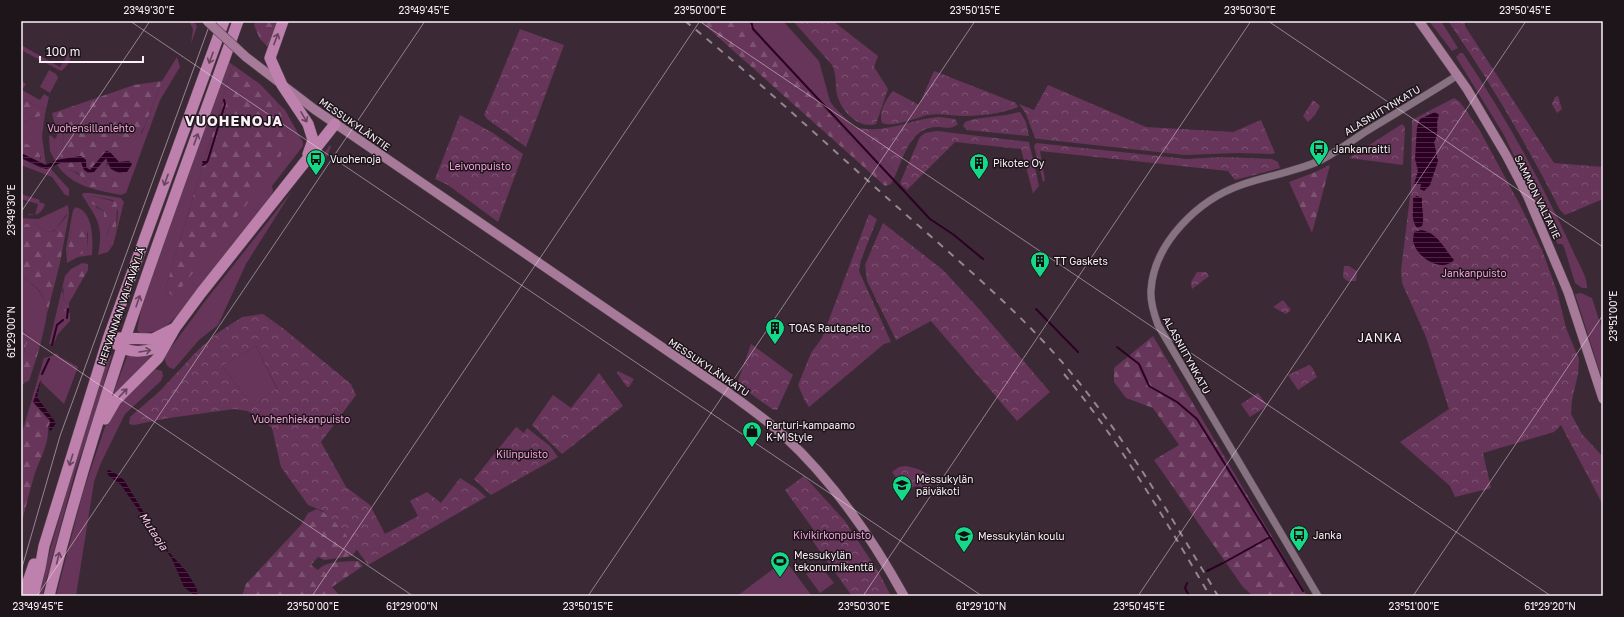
<svg xmlns="http://www.w3.org/2000/svg" width="1624" height="617" font-family="'Golos Text',sans-serif">
<defs>
<pattern id="forest-firs" width="22" height="20" patternUnits="userSpaceOnUse"><rect width="22" height="20" fill="#663559"/><path d="M5 1l3.5 6h-7zM16 11l3.5 6h-7z" fill="#7d5372"/></pattern>
<pattern id="wetland-marsh" width="20" height="14" patternUnits="userSpaceOnUse"><rect width="20" height="14" fill="#663559"/><path d="M1 5h8M5 5V1M11 12h8M15 12V8" fill="none" stroke="#7d5372"/></pattern>
<pattern id="park-crowns" width="20" height="18" patternUnits="userSpaceOnUse"><rect width="20" height="18" fill="#663559"/><path d="M2 6a3 3 0 1 1 6 0M12 15a3 3 0 1 1 6 0" fill="none" stroke="#7d5372"/></pattern>
<pattern id="water-rules" width="6" height="5" patternUnits="userSpaceOnUse"><rect width="6" height="5" fill="#2c0023"/><path d="M0 2.5h6" fill="none" stroke="#4c2644"/></pattern>
</defs>
<rect width="100%" height="100%" fill="#3b2a36"/>
<path fill="#663559" fill-rule="evenodd" d="M189,21H193L197,26L191,44L193,29Z
M748,21H783L819,61L830,101L834,107L863,136L896,174L891,184Z
M1429,21H1441L1458,48L1452,51Z
M21,45L60,67L72,48C72,57 69,66 61,71L21,50Z
M1460,53H1463C1505,116 1542,182 1573,251C1577,261 1588,277 1587,288H1582L1575,283L1564,247L1562,244H1558L1551,234L1504,135L1456,57Z
M177,57L180,67L160,100L126,193L121,195C96,190 73,187 57,165L60,163C68,173 78,169 86,183L115,180C107,177 103,172 108,164C114,176 126,175 132,164L129,161L119,162L107,151L142,133L162,81Z
M229,62L233,65L165,290L174,297L288,134L277,102L285,110L303,142V146L272,186L273,191L269,201L177,316L162,330L141,334L137,330L143,301Z
M49,70L56,74L58,78L50,93L40,87Z
M21,80L26,84L22,90L40,100L44,94L49,97L46,110L21,99Z
M59,111L57,114C65,129 66,144 59,160L55,161L50,151L49,137L50,135L55,139L57,136L52,113Z
M45,114L42,136L46,165L41,163V157L21,141V123Z
M330,145L331,146C328,156 323,164 317,172L313,169Z
M21,158C29,162 42,171 50,168L69,189V196L65,195L52,177L21,165Z
M292,191L246,264L218,325L199,340L174,369C166,368 166,363 164,357L206,300Z
M83,193H90L121,198L124,202L116,234L118,212L113,200L92,196L90,199L97,208L104,211L111,223L106,237L109,247L113,245L108,252L98,255C104,225 97,219 82,195Z
M21,194L40,200L39,202L45,204C42,213 37,216 28,215L29,214L35,215L38,204L21,199Z
M68,205L69,214L66,215L56,229L52,232L46,231L35,224H21V218L38,219Z
M76,207C94,212 93,241 92,255L78,257L67,263L66,249L73,210ZM72,229L88,233L87,249L85,253L67,256Z
M82,263L88,264V270L86,268L73,276L62,290L64,300L60,304L62,310L70,313V321L58,334L53,345L49,344L65,276L71,269Z
M21,276C57,300 47,314 39,350H35L29,355L24,351L30,335L21,329Z
M1581,293L1592,298L1603,332V382L1575,294Z
M256,346L277,389L252,406L222,366Z
M56,353L60,357L78,367L64,404L40,381L21,446V436L44,358L52,356Z
M112,354L95,415L75,472L42,596H37L82,438L107,360Z
M128,354L155,357L110,402Z
M155,369L162,371L163,376L161,381L125,414L100,465L94,482L76,596H56L83,492L105,427L115,408Z
M785,560L812,596H737Z
M819,564L834,583L820,593L806,574Z"/>
<path fill="url(#forest-firs)" d="M256,21H276L274,33L267,46L260,39L254,25Z
M700,21H748L891,184L885,186Z
M233,65L260,84L277,102L288,134L278,164L174,297L165,290Z
M162,81L145,125L139,137L131,143L106,151L91,170L87,169L86,161L80,156L72,159L59,160C64,149 64,137 63,126L56,122L55,117L59,111L134,85Z
M21,99L46,110L45,114L21,123Z
M21,141C32,147 41,149 41,163L21,153Z
M107,158L106,172C111,182 119,178 126,183V188L123,192L118,193L90,187L78,173L64,168L60,163L82,162L83,168L88,173H91Z
M1330,165L1329,169L1312,233L1289,182L1313,173Z
M92,196L117,202L116,234L113,245L109,247L104,244L111,223L104,220V211L91,203L90,199Z
M68,214H69L60,263L47,314C46,293 37,287 21,276V224H35L46,231L53,232L56,229Z
M80,220L87,225V249L85,253L69,257L67,256L72,229Z
M86,268L88,270L69,303L64,300C62,290 64,285 69,277C76,275 78,269 86,268Z
M21,329L30,335L24,351L29,355L33,350H39L29,381L25,382L21,387Z
M1153,336L1307,596H1253L1243,587L1154,460L1179,445L1153,408L1126,398L1114,382V368Z
M33,402L51,423L48,426C49,443 42,455 36,470C30,488 26,507 21,525V443Z
M317,509C334,516 346,534 357,549L352,556L325,560L318,557L311,565L318,570C327,560 345,562 358,561L363,566L332,587L340,596H242L246,584L301,525L308,513Z"/>
<path fill="url(#wetland-marsh)" d="M64,300L69,303V309L66,312L62,310L60,304Z"/>
<path fill="url(#park-crowns)" fill-rule="evenodd" d="M793,21H833L878,56L874,67L888,89L876,124C858,129 842,112 837,95C835,85 837,75 832,65Z
M1448,21H1465V26L1554,163L1603,167V199L1565,215L1560,210C1527,145 1490,81 1448,21Z
M520,29L564,45L526,147L487,119L484,115Z
M934,71L1016,103L1018,107C1001,114 979,116 961,116C949,115 939,113 927,115C916,118 893,128 882,123C878,113 886,99 893,91L919,105Z
M1048,85L1146,127L1233,132L1261,120L1275,153L1272,154L1237,153L1185,155L1039,139L1035,138L1026,114L1019,104L1034,110Z
M1558,96L1562,109L1557,113L1552,104L1555,97Z
M1454,98L1460,102L1479,129L1520,205L1542,250L1557,291L1566,328L1579,359L1578,374L1572,400L1571,414L1582,434L1603,457V505L1561,425L1554,432L1483,453L1491,488L1455,497L1450,486L1400,442L1449,409L1426,337L1402,283L1401,271L1411,188L1412,120Z
M1313,100L1320,106L1315,115L1308,122L1303,116Z
M1020,112L1026,122L1029,136L967,130L963,126L965,122L974,119L1006,115Z
M460,115L493,133L523,154L498,222L448,185L435,179Z
M939,117L955,119L958,124C952,129 946,128 940,127C912,125 905,153 896,174L863,136L852,126C882,136 910,119 939,117Z
M1402,124L1405,127L1403,165L1349,158Z
M937,131L1029,142L1039,186L1033,193L1021,149L955,142L907,190L900,183L920,137L925,133Z
M1036,143L1187,159L1223,157L1272,159L1278,162L1280,168L1235,180L1228,171L1040,151L1045,180L1043,182L1034,146Z
M869,214L877,219L861,260L859,271L891,342L884,344L809,407L805,401L798,385L811,353L822,338Z
M883,223L943,270L979,309L1050,392L1017,421L931,321L896,340L867,281L865,265Z
M1344,266H1349L1357,271L1356,281H1347L1343,277Z
M1197,272H1206L1209,276L1192,289L1191,282Z
M1283,300L1291,310L1286,314L1273,307Z
M263,314L284,329L351,384L356,395L321,442L346,487L370,505L385,534L418,516L410,501L427,492L441,503L460,478L476,488L486,497L368,565L341,528L323,511L308,505L281,467L272,428L263,419L247,411L234,409L169,418L134,425L129,424L130,417L160,391L197,351L216,334L242,317ZM256,346L277,388L252,406L222,366Z
M751,344L793,375L777,410L772,409L737,384Z
M1309,365L1312,367L1317,377L1298,390L1288,375Z
M618,371L634,379L629,387H627L617,373Z
M599,373L623,406L562,454L532,425L553,395L571,408Z
M1258,393L1267,406L1250,417L1241,404Z
M516,427L524,433L527,428L550,446L558,457L491,495L474,479Z
M906,466L918,469L935,478L929,489L917,486L905,489L892,472L899,467Z
M804,476L845,521L879,573L891,596H852L809,536L813,529L785,490Z"/>
<path fill="url(#water-rules)" d="M1435,112L1439,115C1435,124 1440,134 1434,142L1438,161L1430,185L1424,191L1420,189L1421,184H1414L1418,171L1415,159L1417,127L1420,119Z
M106,151L110,152L119,162L129,161L132,164L127,172H118L111,169L106,158L94,172L89,173L84,170L81,162L60,163L46,169L21,158V153L46,165L56,160L81,156L86,160V167L90,170Z
M1417,196L1422,198C1421,207 1425,218 1422,226L1417,228C1410,219 1414,209 1413,198Z
M1422,230C1439,234 1444,249 1454,260C1442,273 1418,258 1414,244C1412,241 1414,235 1414,232Z
M41,379L37,397L56,423L51,431L49,429L50,420L33,402Z
M109,470L118,475L124,480L167,550L187,572L197,589V594L200,596H195L184,587L172,559L121,485L108,475L107,471Z"/>
<g fill="none" stroke-linecap="round" stroke-linejoin="round">
<path stroke="#2c0023" stroke-width="2" d="M751,21L753,29L930,219L954,235L983,259
M203,162H207L208,160L225,104L224,100
M203,165L207,162
M1036,309L1078,352
M67,318L68,309
M52,345L57,325L63,320
M1117,347L1139,364L1149,386L1177,402L1197,419L1270,537L1225,562
M42,374L49,359
M1270,537L1303,591
M1207,571L1223,563
M1187,583L1185,588L1189,596"/>
<defs>
<path id="minor" d="M1318,596L1158,325C1154,314 1150,302 1151,290C1154,243 1198,200 1241,185C1267,176 1294,172 1319,161C1335,153 1350,142 1365,132C1396,113 1427,95 1458,75"/>
<path id="major" d="M1419,21L1467,89L1506,155L1528,197L1568,292L1603,399
M246,57L314,109L729,393C748,407 767,420 784,436C833,481 872,538 904,596"/>
<path id="highway" d="M283,21L270,58L282,85L308,124L313,140L308,154
M119,338L153,339L175,328
M116,344C133,356 150,352 167,342
M105,419L116,400L158,358L175,328L201,293L335,124
M23,596L34,564
M33,596L40,568L44,546L108,339L224,21
M49,596C97,400 170,211 238,21"/>
</defs>
<use href="#minor" stroke="#564752" stroke-width="8"/>
<use href="#major" stroke="#564752" stroke-width="10"/>
<use href="#highway" stroke="#564752" stroke-width="12"/>
<use href="#minor" stroke="#867280" stroke-width="7"/>
<use href="#major" stroke="#a87a9a" stroke-width="9"/>
<use href="#highway" stroke="#be80ac" stroke-width="11"/>
<path stroke="#948690" stroke-width="1" d="M21,571L60,436L211,21"/>
<path stroke="#948690" stroke-width="2" stroke-dasharray="7 7" stroke-linecap="butt" d="M685,21C757,79 825,143 894,204C957,260 1024,314 1077,380C1131,447 1174,522 1218,596
M1064,374C1121,443 1165,520 1210,596"/>
<defs>
<path id="major-bridge" d="M207,21L246,57"/>
</defs>
<use href="#major-bridge" stroke="#564752" stroke-width="10" stroke-linecap="butt"/>
<use href="#major-bridge" stroke="#a87a9a" stroke-width="9"/>
</g>
<defs><path id="oneway-shaft" d="M-6 0H5M1.5-3L5.5 0L1.5 3" fill="none" stroke-width="1.6" stroke-linecap="round" stroke-linejoin="round"/></defs>
<g stroke="#65455c">
<use href="#oneway-shaft" transform="translate(276 39) rotate(-69)"/>
<use href="#oneway-shaft" transform="translate(211 58) rotate(110)"/>
<use href="#oneway-shaft" transform="translate(304 117) rotate(60)"/>
<use href="#oneway-shaft" transform="translate(196 139) rotate(-70)"/>
<use href="#oneway-shaft" transform="translate(166 180) rotate(110)"/>
<use href="#oneway-shaft" transform="translate(138 301) rotate(-71)"/>
<use href="#oneway-shaft" transform="translate(145 351) rotate(-9)"/>
<use href="#oneway-shaft" transform="translate(123 393) rotate(-46)"/>
<use href="#oneway-shaft" transform="translate(71 460) rotate(107)"/>
<use href="#oneway-shaft" transform="translate(58 558) rotate(-76)"/>
</g>
<path fill="none" stroke="#fcf0f8" stroke-width="1" stroke-opacity="0.45" d="M130,21L982,596M699,21L1551,596M1268,21L1603,247M21,212L150,21M21,332L413,596M37,596L425,21M312,596L700,21M588,596L975,21M863,596L1251,21M1138,596L1526,21M1413,596L1603,315"/>
<defs>
<symbol id="bus-pin" viewBox="-11 -11 22 30"><path d="M0 17L-7.5 6A9.5 9.5 0 1 1 7.5 6Z" fill="#14d989" stroke="#1d151a"/><path d="M-5-6H5V4H4V6H2V4H-2V6H-4V4H-5ZM-3.5-4V0h7V-4ZM-3.5 1.2v1.5H-2V1.2ZM2 1.2v1.5H3.5V1.2Z" fill="#111"/></symbol>
<symbol id="building-pin" viewBox="-11 -11 22 30"><path d="M0 17L-7.5 6A9.5 9.5 0 1 1 7.5 6Z" fill="#14d989" stroke="#1d151a"/><path d="M-4-6H4V6H1V3H-1V6H-4ZM-2.5-4.3h1.7v1.8h-1.7ZM.8-4.3h1.7v1.8H.8ZM-2.5-1h1.7V.8h-1.7ZM.8-1h1.7V.8H.8Z" fill="#111"/></symbol>
<symbol id="shop-pin" viewBox="-11 -11 22 30"><path d="M0 17L-7.5 6A9.5 9.5 0 1 1 7.5 6Z" fill="#14d989" stroke="#1d151a"/><path d="M-5-2.5h2.3a2.7 3.5 0 0 1 5.4 0H5L5.5 6h-11ZM-1.5-2.5h3a1.5 2.3 0 0 0-3 0Z" fill="#111"/></symbol>
<symbol id="school-pin" viewBox="-11 -11 22 30"><path d="M0 17L-7.5 6A9.5 9.5 0 1 1 7.5 6Z" fill="#14d989" stroke="#1d151a"/><path d="M0-5L7-2L0 1L-7-2ZM-4 1L0 2.5L4 1V4Q0 6-4 4Z" fill="#111"/></symbol>
<symbol id="stadium-pin" viewBox="-11 -11 22 30"><path d="M0 17L-7.5 6A9.5 9.5 0 1 1 7.5 6Z" fill="#14d989" stroke="#1d151a"/><path d="M0-5a6.5 5 0 1 0 0 10a6.5 5 0 1 0 0-10ZM-3.5-1.8h7v3.6h-7Z" fill="#111"/></symbol>
</defs>
<g fill-rule="evenodd">
<use href="#bus-pin" x="1308" y="138" width="22" height="30"/>
<use href="#bus-pin" x="305" y="148" width="22" height="30"/>
<use href="#building-pin" x="968" y="152" width="22" height="30"/>
<use href="#building-pin" x="1029" y="250" width="22" height="30"/>
<use href="#building-pin" x="764" y="317" width="22" height="30"/>
<use href="#shop-pin" x="741" y="420" width="22" height="30"/>
<use href="#school-pin" x="891" y="474" width="22" height="30"/>
<use href="#bus-pin" x="1288" y="524" width="22" height="30"/>
<use href="#school-pin" x="953" y="525" width="22" height="30"/>
<use href="#stadium-pin" x="769" y="550" width="22" height="30"/>
</g>
<g text-anchor="middle" dominant-baseline="central" stroke-width="3" stroke-linejoin="round" paint-order="stroke">
<g font-size="10" fill="#fcf0f8" stroke="#1d151a">
<text transform="translate(1382 110) rotate(-31)">ALASNIITYNKATU</text>
<text transform="translate(355 124) rotate(35)">MESSUKYLÄNTIE</text>
<text transform="translate(1538 197) rotate(64)">SAMMON VALTATIE</text>
<text transform="translate(121 306) rotate(-71)">HERVANNAN VALTAVÄYLÄ</text>
<text transform="translate(1187 355) rotate(61)">ALASNIITYNKATU</text>
<text transform="translate(709 367) rotate(34)">MESSUKYLÄNKATU</text>
</g>
<g font-size="10" fill="#f4a0dc" stroke="#1d151a">
<text x="91" y="128">Vuohensillanlehto</text>
<text x="480" y="166">Leivonpuisto</text>
<text x="1474" y="273">Jankanpuisto</text>
<text x="301" y="419">Vuohenhiekanpuisto</text>
<text x="522" y="454">Kilinpuisto</text>
<text x="832" y="535">Kivikirkonpuisto</text>
</g>
<g font-size="10" fill="#fcf0f8" stroke="#1d151a" text-anchor="start">
<text x="1333" y="149">Jankanraitti</text>
<text x="330" y="159">Vuohenoja</text>
<text x="993" y="163">Pikotec Oy</text>
<text x="1054" y="261">TT Gaskets</text>
<text x="789" y="328">TOAS Rautapelto</text>
<text x="766" y="425">Parturi-kampaamo<tspan x="766" dy="12">K-M Style</tspan></text>
<text x="916" y="479">Messukylän<tspan x="916" dy="12">päiväkoti</tspan></text>
<text x="1313" y="535">Janka</text>
<text x="978" y="536">Messukylän koulu</text>
<text x="794" y="555">Messukylän<tspan x="794" dy="12">tekonurmikenttä</tspan></text>
</g>
<g font-size="11" font-style="italic" fill="#fbc7eb" stroke="#1d151a">
<text transform="translate(154 531) rotate(57)">Mutaoja</text>
</g>
<g font-size="12" letter-spacing="1" fill="#fcf0f8" stroke="#1d151a">
<text x="1380" y="337">JANKA</text>
</g>
<g font-size="14" font-weight="bold" letter-spacing="1" fill="#fcf0f8" stroke="#1d151a">
<text x="234" y="120">VUOHENOJA</text>
</g>
</g>
<rect width="1624" height="617" fill="none" stroke="#1d151a" stroke-width="44"/>
<path d="M40 56v6h103v-6" fill="none" stroke="#fcf0f8" stroke-width="2"/>
<text x="46" y="56" font-size="12" fill="#fcf0f8" stroke="#1d151a" stroke-width="3" paint-order="stroke">100 m</text>
<rect x="22" y="22" width="1580" height="573" fill="none" stroke="#fcf0f8" stroke-width="1.5"/>
<g font-size="10" text-anchor="middle" fill="#fcf0f8">
<text x="149" y="14">23°49'30"E</text>
<text x="424" y="14">23°49'45"E</text>
<text x="700" y="14">23°50'00"E</text>
<text x="975" y="14">23°50'15"E</text>
<text x="1250" y="14">23°50'30"E</text>
<text x="1525" y="14">23°50'45"E</text>
<text transform="translate(11 210) rotate(-90)" y="4">23°49'30"E</text>
<text transform="translate(1613 316) rotate(-90)" y="4">23°51'00"E</text>
<text transform="translate(11 332) rotate(-90)" y="4">61°29'00"N</text>
<text x="38" y="610">23°49'45"E</text>
<text x="313" y="610">23°50'00"E</text>
<text x="412" y="610">61°29'00"N</text>
<text x="588" y="610">23°50'15"E</text>
<text x="864" y="610">23°50'30"E</text>
<text x="981" y="610">61°29'10"N</text>
<text x="1139" y="610">23°50'45"E</text>
<text x="1414" y="610">23°51'00"E</text>
<text x="1550" y="610">61°29'20"N</text>
</g>
</svg>
